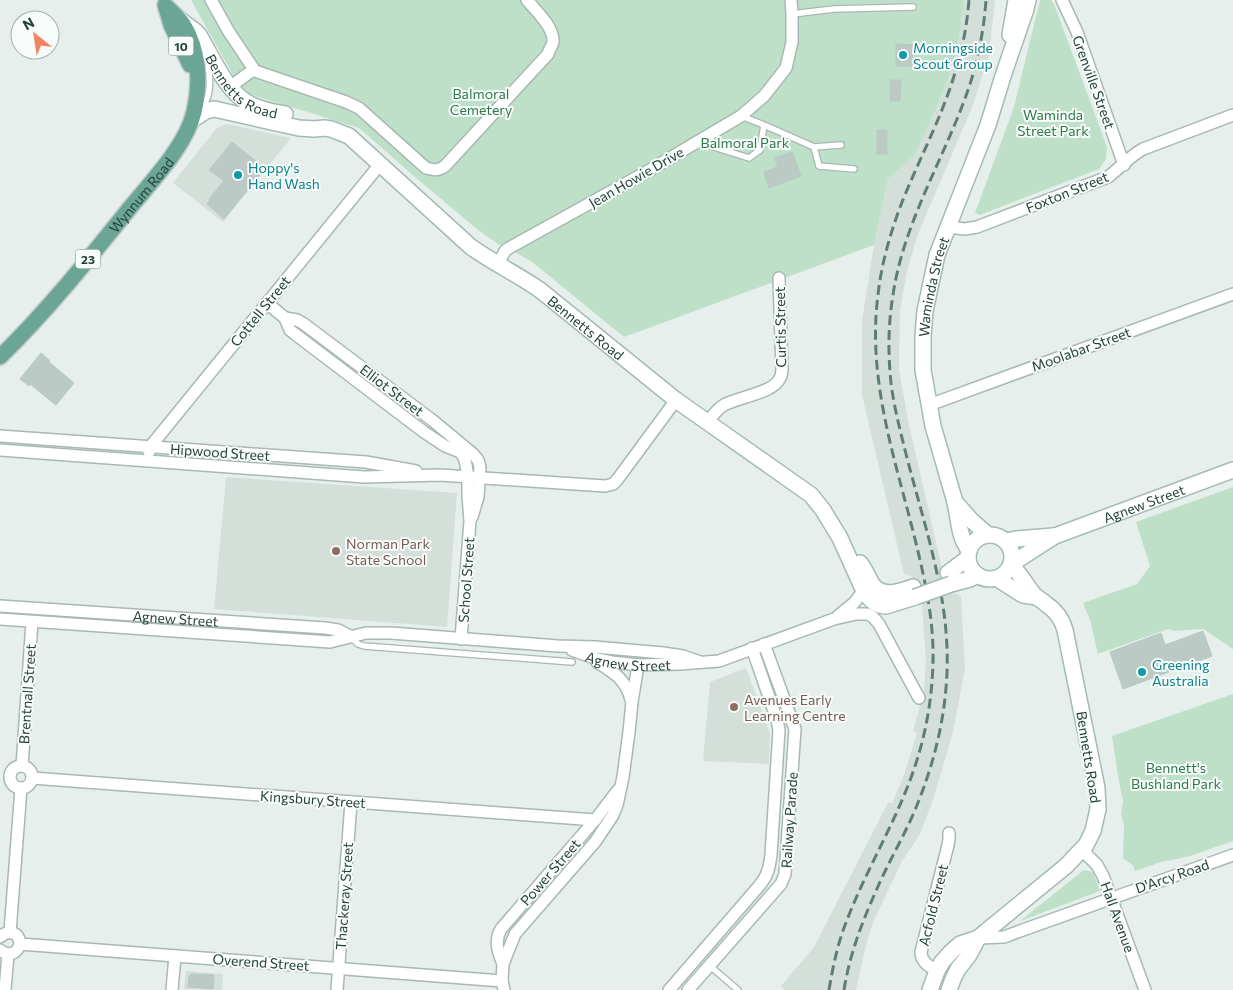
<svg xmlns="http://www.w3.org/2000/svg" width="1233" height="990" font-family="Commissioner,sans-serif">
<rect width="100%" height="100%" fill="#e6efeb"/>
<path fill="#d4dfda" d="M964,0H995L989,54L973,105L918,234L907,271L900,310L899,370L909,425L941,564L952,594L956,593L961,596L965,668L953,732L933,800L920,834L901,863L872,925L866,945L856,990H785L781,986L814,947L888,803H892L903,778L917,733L913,732L924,689L926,662L922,605L911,576L904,574L862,395V321L874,245L888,179L915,155L937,107L951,71L960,32Z
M227,124L291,138L223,222L173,183L216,129L221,126Z
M226,477L457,493L447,627L214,609Z
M746,668L770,733L769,764L703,761L710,682Z
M186,971L223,974L222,990L184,989Z"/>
<path fill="#bfe0c8" d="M191,0H964L960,32L951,71L937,107L915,155L888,179L874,245L624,337L532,262L513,251L498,244L478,230L415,177L359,128L249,94L233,75Z
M1040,0H1051L1054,4L1107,147L1106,159L1099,169L980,215L975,213L1014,107Z
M1233,487V649L1203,629L1174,631L1168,629L1098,654L1090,620L1083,603L1137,584L1150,566L1136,522Z
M1233,694V841L1187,857L1161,862L1135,871L1133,865L1131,864L1123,858L1124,825L1121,814L1123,801L1119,782L1112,736Z
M1084,870L1093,872L1100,891L1020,921Z"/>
<path fill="#bbcac4" stroke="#b8c9c2" d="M896,44L913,45L912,66H896Z
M890,80H901L900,101H890Z
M877,130H887V154H877Z
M232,142L265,168L224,219L207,204L210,200L209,199L224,181L209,170Z
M792,152L801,176L769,188L764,172L778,167L775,158Z
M41,353L50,361L49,362L74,383L56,405L30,384L29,386L20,379Z
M1203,631L1212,656L1123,689L1110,652L1161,633L1165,645Z
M192,974L214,975L213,989L188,987L189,976Z"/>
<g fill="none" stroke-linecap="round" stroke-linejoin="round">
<defs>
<path id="lane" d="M792,14L834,9L913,7
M202,108C212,95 210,78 208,62
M741,116L764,125L814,147L841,145
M698,142L749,158L760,150L764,125
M814,147L819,166L854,169
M350,636L358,644L364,646L572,662
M710,966L738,990"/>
<g id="street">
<path d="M211,0L229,32L255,71L346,102L359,108L426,168C434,170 438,171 445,166L548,54C549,50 552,46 553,42C554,27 536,11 527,0"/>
<path d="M1062,0L1077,32L1124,165"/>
<path d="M230,87L253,70"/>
<path d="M948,227L965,229L977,227L1108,177C1120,168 1130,156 1143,149L1233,115"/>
<path d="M498,264L505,251L509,248L648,171L741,116L764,96L786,68L792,42V14L791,0"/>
<path d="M267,303L285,318L290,330L295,334L424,432L445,446L460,452L464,457L466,465L468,477V495L470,521L461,639"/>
<path d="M285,318L297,320L304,324L432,420L473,454L478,460L480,467L478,497L472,517"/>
<path d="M929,405L1233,294"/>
<path d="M708,422C712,416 717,409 724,405C738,397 774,393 780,378C782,376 781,373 782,370L779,278"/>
<path d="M0,436L366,462L416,471"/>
<path d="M0,450L364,477L440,475L605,486L613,484L617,480L676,400"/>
<path d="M149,452L150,447L381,163"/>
<path id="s1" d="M0,606L325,628L338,630L350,636"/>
<path d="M838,616L854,603L864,590"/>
<path d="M0,619L330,642L366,633H391L558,646L595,647L663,653L683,656L700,662"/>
<path id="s2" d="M572,650L597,659L612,662L638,665L680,664L719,661L834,619L856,614H868L873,617L879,624L919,698"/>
<path d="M597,662C614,673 626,679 631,700"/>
<path d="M22,766L32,622"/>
<circle cx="21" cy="777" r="11"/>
<path d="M32,778L595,820"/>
<path d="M1082,850L1097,865L1103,876L1145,990"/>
<path d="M10,932L21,788"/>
<path d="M0,937C9,929 19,932 20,944C17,954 8,957 0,950"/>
<path d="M978,938L1004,937L1020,931L1233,855"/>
<path d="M20,944L502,981"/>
<path d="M503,964C498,952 494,941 501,929L595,820L618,790"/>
<path d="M937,971C929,966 921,962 921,952L948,845L949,839V833"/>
<path d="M5,990L8,954"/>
<path d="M172,990L175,956"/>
<path d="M337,990L351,802"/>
<path d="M504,990L502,981L503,964L515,934L595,842L613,815L617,805L623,777L629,732L632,702L638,665"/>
<path d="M669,990L759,886C768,875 769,869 771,855L779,730L777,720L752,648"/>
<path d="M688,990L781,884L785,874L795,729L764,644"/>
</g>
<g id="secondary">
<path id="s3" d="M179,19L195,31L199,35C213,58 226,92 250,104C261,110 273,112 285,114"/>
<path d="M1010,35L1016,0"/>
<path id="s4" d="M192,120L206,111L214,109L299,128L314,129L324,128L331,129L349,136L471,247C494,263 518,275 540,290L676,400L811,495L823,510L840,538L863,589C868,598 875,606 886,606L915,597"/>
<path d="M955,502L971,520L988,535"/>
<circle cx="990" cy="557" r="22"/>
<path d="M1006,541L1016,539L1053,536"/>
<path id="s5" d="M969,551L963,540L960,530L955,502L933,426L923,370V336L925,311L937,255L988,125L1003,76L1026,9L1028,0"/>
<path id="s6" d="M1012,562L1019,559L1055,536L1233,470"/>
<path d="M860,563C865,569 868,577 872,584C882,598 899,592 913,587"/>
<path d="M948,573L968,558"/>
<path d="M996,578L1023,595L1037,597"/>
<path d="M951,584L970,579L977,575"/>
<path d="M930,990L937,971L942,962L951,952L960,944L978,938L1066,866L1086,845L1093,831L1098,809L1097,788L1065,630C1062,619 1055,610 1046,604C1043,601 1039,599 1036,597C1027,587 1021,574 1011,565"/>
<path d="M949,990L953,979L958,969L969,955L978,938"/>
</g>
<g id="primary">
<path d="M166,8L171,25L190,65"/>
<path id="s7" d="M0,357C47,311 88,260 129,209C151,182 186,146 194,112C201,83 199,49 183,24C178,17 171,11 165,5"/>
</g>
</defs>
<use href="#lane" stroke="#a8b8b2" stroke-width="8"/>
<use href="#street" stroke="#a8b8b2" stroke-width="14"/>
<use href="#secondary" stroke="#a4bbb3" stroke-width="18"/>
<use href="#primary" stroke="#c2cac8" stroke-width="18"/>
<use href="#lane" stroke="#fff" stroke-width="5.5"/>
<use href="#street" stroke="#fff" stroke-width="11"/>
<use href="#secondary" stroke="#fff" stroke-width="15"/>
<use href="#primary" stroke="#6aa596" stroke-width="15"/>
<path stroke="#5f7d75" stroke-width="3" stroke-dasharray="10 5" stroke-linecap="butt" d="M829,990C833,966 838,942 847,920C865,873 891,830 909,783C924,744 932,704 933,662C934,620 925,580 915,539C895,459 867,379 878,295C881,266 889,238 899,210C916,165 940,122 954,76C962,51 967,26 969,0
M844,990C850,952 864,917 880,882C890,860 902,839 912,817C932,771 945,723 947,672C950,597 924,525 906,454C900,430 894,407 891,383C888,354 888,324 893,295C904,219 948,153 971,81C979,55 984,28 986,0"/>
<defs>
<path id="secondary-bridge" d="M915,597L951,584"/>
</defs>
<use href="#secondary-bridge" stroke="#a4bbb3" stroke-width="18" stroke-linecap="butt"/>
<use href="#secondary-bridge" stroke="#fff" stroke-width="15"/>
</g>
<g fill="#0f9aa8" stroke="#f7fbf9" stroke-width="2">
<circle cx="903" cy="55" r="5"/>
<circle cx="238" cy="175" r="5"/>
<circle cx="1142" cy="672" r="5"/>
</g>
<g fill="#8d6e63" stroke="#f7fbf9" stroke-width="2">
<circle cx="336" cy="551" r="5"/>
<circle cx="734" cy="707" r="5"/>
</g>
<g text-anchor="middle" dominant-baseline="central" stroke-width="4" stroke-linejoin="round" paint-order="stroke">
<g fill="#f7fbf9" stroke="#637a73" stroke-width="1">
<rect x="168.5" y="36.5" width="25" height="19" rx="4"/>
<rect x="75.5" y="249.5" width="25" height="19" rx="4"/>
</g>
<g font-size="12" font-weight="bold" fill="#24423a">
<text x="181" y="46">10</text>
<text x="88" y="259">23</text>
</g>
<g font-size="14" fill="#0d838f" stroke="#f7fbf9" text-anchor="start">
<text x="913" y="47">Morningside<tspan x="913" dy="16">Scout Group</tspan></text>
<text x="248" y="167">Hoppy's<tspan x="248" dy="16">Hand Wash</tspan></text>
<text x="1152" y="664">Greening<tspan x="1152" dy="16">Australia</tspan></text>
</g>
<g font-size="14" fill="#24423a" stroke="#f7fbf9">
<text stroke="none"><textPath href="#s3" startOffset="95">Bennetts Road</textPath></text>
<text transform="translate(1094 82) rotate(70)">Grenville Street</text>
<text transform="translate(636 177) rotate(-30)">Jean Howie Drive</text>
<text transform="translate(1067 192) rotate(-22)">Foxton Street</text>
<text stroke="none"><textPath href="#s7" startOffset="215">Wynnum Road</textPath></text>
<text stroke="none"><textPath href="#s5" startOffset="272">Waminda Street</textPath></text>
<text transform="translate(260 311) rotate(-51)">Cottell Street</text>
<text transform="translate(780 327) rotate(-91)">Curtis Street</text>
<text stroke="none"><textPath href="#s4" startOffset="469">Bennetts Road</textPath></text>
<text transform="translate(1081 349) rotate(-20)">Moolabar Street</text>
<text transform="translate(392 390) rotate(37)">Elliot Street</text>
<text transform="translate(220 452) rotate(4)">Hipwood Street</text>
<text stroke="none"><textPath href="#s6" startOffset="145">Agnew Street</textPath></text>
<text transform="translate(466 580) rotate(-86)">School Street</text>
<text stroke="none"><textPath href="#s1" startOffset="176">Agnew Street</textPath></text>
<text stroke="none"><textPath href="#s2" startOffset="58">Agnew Street</textPath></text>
<text transform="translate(27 694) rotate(-86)">Brentnall Street</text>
<text transform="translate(1089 757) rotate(81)">Bennetts Road</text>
<text transform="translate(313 799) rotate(4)">Kingsbury Street</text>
<text transform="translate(789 820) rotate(-86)">Railway Parade</text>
<text transform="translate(550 872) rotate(-49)">Power Street</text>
<text transform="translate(1172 876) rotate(-19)">D'Arcy Road</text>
<text transform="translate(344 896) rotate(-86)">Thackeray Street</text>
<text transform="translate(933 905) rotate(-76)">Acfold Street</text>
<text transform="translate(1118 917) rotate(70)">Hall Avenue</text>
<text transform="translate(261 962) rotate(4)">Overend Street</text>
</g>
<g font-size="14" fill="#2d7a4b" stroke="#f7fbf9">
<text x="481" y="93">Balmoral<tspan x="481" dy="16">Cemetery</tspan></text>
<text x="1053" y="114">Waminda<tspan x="1053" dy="16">Street Park</tspan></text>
<text x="745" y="142">Balmoral Park</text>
<text x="1176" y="767">Bennett's<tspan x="1176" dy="16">Bushland Park</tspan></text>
</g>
<g font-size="14" fill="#785e54" stroke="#f7fbf9" text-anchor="start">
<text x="346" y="543">Norman Park<tspan x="346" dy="16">State School</tspan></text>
<text x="744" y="699">Avenues Early<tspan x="744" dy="16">Learning Centre</tspan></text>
</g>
</g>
<g transform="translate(35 35) rotate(330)"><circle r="24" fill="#f7fbf9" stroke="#a3b1ad"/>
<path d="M0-4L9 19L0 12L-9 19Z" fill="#f4845f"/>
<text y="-8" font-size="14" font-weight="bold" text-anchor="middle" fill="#24423a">N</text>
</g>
</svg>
